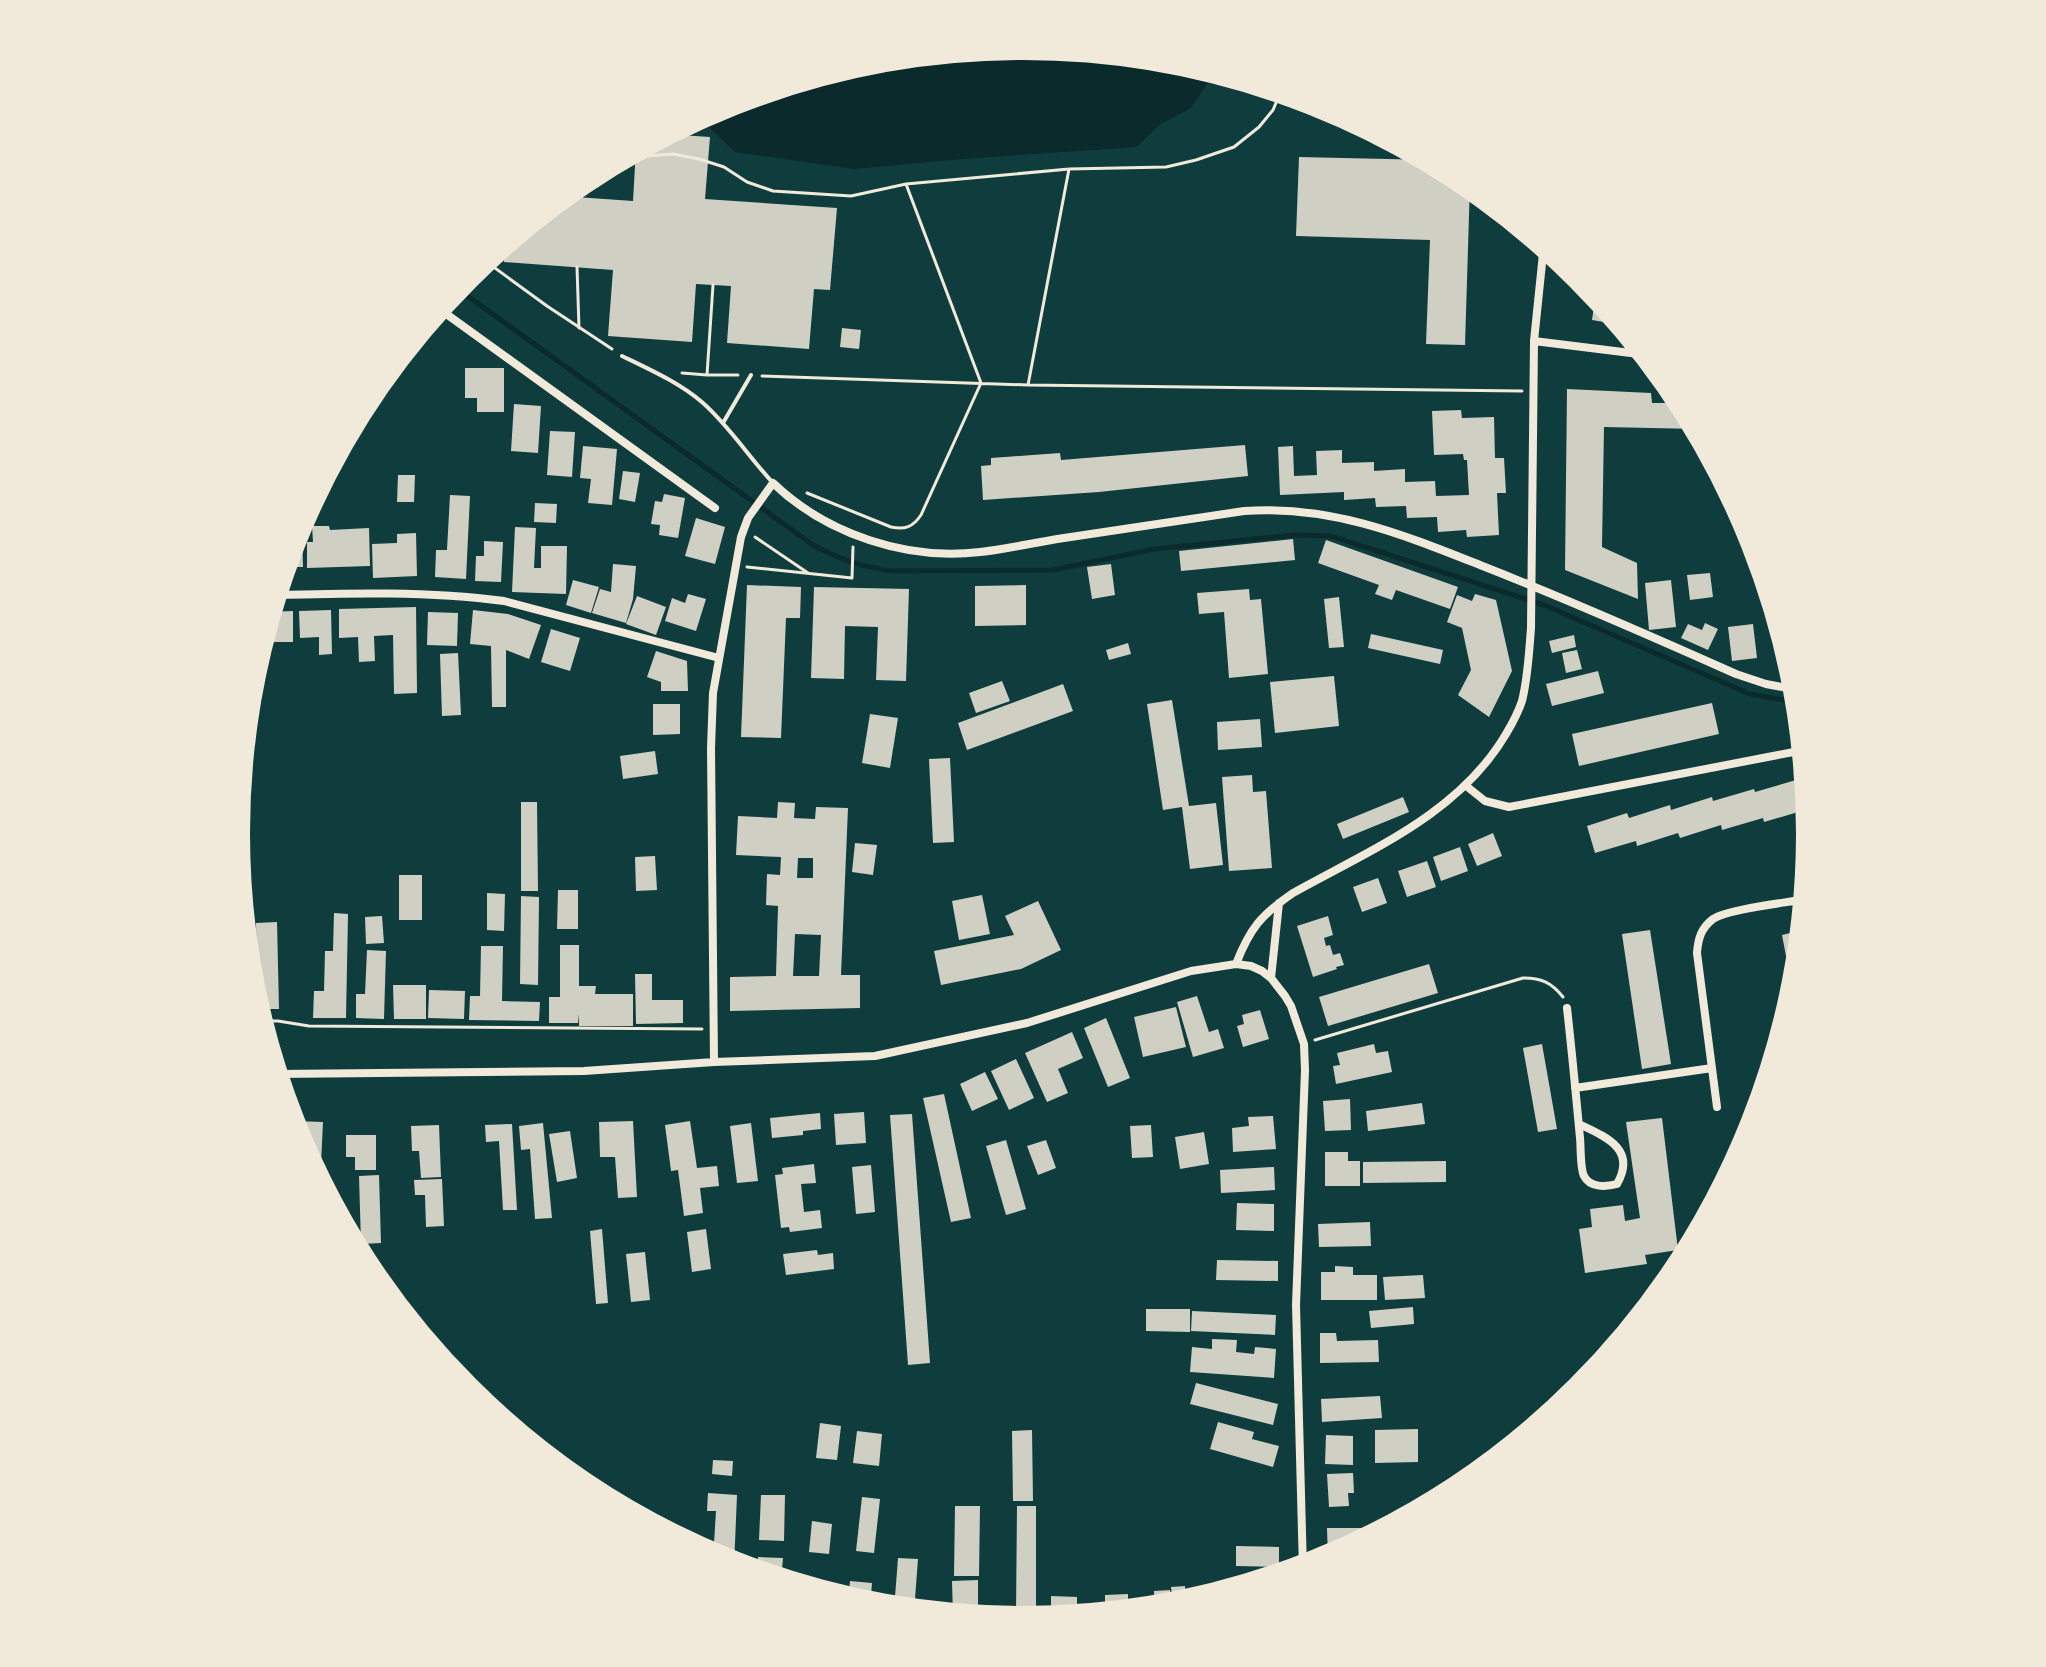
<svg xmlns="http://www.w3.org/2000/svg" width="2046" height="1667" font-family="'Fira Sans Condensed',sans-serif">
<rect width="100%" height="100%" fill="#0f3d3e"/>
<path fill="#0a2a2b" d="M1023,44L1177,59L1210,69V80L1191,108L1161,124L1136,147L962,159L854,169L735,152L704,122L696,117L721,104L869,59Z"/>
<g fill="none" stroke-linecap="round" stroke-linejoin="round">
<path stroke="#0a2a2b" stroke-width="5" d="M455,287L813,545C841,560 860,566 891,571L1053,570L1154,549L1294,535L1331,536L1544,605L1750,694L1800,703"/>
</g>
<path fill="#cfcfc3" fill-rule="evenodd" d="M665,134L710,137L705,199L837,208L830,290L814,289L809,349L727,343L731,286L696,284L692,342L608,336L613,270L504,262L505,242L562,196L633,201L636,149Z
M1299,157L1431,160L1462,177L1470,184L1465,345L1426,344L1430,240L1296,236Z
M1596,293L1605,304L1622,325L1592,320Z
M842,328L861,330L859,349L840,347Z
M465,368H504V412H477V398H465Z
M1663,388L1674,389L1698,429L1604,427L1602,547L1637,563L1638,599L1565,570L1567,389L1651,393L1652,403H1665Z
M514,404L541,406L538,453L511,451Z
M1461,410L1462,418L1494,417L1495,458H1504L1506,493H1497L1499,535L1467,537L1466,530L1438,532L1437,517L1407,518L1406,506L1376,507L1375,498L1344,500V492L1280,495L1278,447L1293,446L1294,476L1317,475L1316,451L1342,450V463L1374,462V471L1405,469V482L1435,481L1436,496L1469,495L1467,460H1464L1463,454L1434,455L1432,411Z
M550,431L575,432L572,477L547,475Z
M1245,445L1248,476L1099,492L983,500L981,466L991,465V458L1060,453L1061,460Z
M583,446L617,449L612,505L588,503L591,479L580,478Z
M623,471L640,473L635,502L619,499Z
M398,475H415L414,502H397Z
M664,494L685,498L678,538L659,535L660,525L651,524L655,501L662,502Z
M450,495L470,496L466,579L435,577L436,550H447Z
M535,503L557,504L556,523L534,522Z
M696,518L725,527L715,564L685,556Z
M312,526H329L330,530L369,528L370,566L307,568V542H313Z
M515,527L536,528L534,568H541V546H567L566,594L512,592Z
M293,532H302L303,567H284Z
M416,533L417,576L373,578L372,544L397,543V534Z
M1293,539L1295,560L1181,571L1179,551Z
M1326,540L1458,587L1450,609L1396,590L1392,600L1375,594L1379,585L1318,563Z
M484,541L503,542L501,582L475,581L476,556H484Z
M613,564L636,566L633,599L626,623L592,613L600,589L611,592Z
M1111,564L1115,595L1092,599L1087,567Z
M1710,573L1713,597L1690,600L1687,575Z
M573,580L599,587L591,613L566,605Z
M1671,580L1676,627L1649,630L1645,583Z
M747,585L801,587L800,618H786L781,738L741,737Z
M1026,585V625L975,626V586Z
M814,587L909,589L906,681L876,680L878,627L845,626L844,679L811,678Z
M1249,589L1250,600L1261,599L1268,674L1229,678L1224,612L1199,614L1197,593Z
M688,594L706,599L696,631L665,621L672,598L685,603Z
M1475,594L1496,600L1512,671L1489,717L1458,695L1471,670L1462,628L1447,622L1457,595L1472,601Z
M637,596L666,607L656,635L626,624Z
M1339,597L1344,647L1329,648L1324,599Z
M416,607L417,693L394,694L393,635L374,636L375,661L359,662L358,637L339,638V609Z
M331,610L332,654L319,655V637L300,638L299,611Z
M473,610L508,614L541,625L529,659L506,650V707H492L491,646L470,644Z
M293,611V642H264V629L269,612Z
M428,612L458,613L457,646L427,645Z
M1705,623L1718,629L1708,650L1681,638L1688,624L1702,630Z
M1753,624L1757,658L1732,661L1728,627Z
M551,629L580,638L570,671L541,662Z
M1371,634L1443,650L1440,664L1368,648Z
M1574,635L1576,647L1552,653L1549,641Z
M261,641L263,688L248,689L249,679Z
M1128,643L1131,654L1109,660L1106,650Z
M1577,650L1582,669L1566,673L1562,653Z
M656,651L687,661L688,691H661V682L647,677Z
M458,653L461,715L442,716L440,654Z
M1598,671L1604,693L1552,706L1546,684Z
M1334,676L1339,726L1275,733L1270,682Z
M1002,681L1010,701L976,713L969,693Z
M1063,684L1073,711L967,750L958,723Z
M1172,700L1189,806L1216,803L1223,865L1190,869L1182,807L1163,810L1147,704Z
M1712,703L1719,734L1579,766L1572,734Z
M653,704H680V734L653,735Z
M870,714L898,718L890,768L862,763Z
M1260,719L1262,747L1218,750L1217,722Z
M655,751L658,774L623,779L620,756Z
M950,758L954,842L933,843L929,759Z
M1252,775L1253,792L1266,791L1272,868L1229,871L1222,777Z
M1796,780L1805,810L1764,822L1763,818L1722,830L1721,825L1680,838L1678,833L1637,846L1636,841L1595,853L1587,826L1627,813L1629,818L1670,805L1671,810L1712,797L1713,801L1754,789L1755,792Z
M1403,797L1409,812L1343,839L1337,824Z
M521,802H537L538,891H521Z
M778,802L795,803L794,818L815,819L816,807L848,808L841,975H860V1008L730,1011V977L776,976L778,906L766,905L767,874L780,875L781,857L736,855L738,816L777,818ZM798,858H813V878H797ZM795,934L821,935L819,976H793Z
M1493,833L1502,856L1477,866L1468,844Z
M855,843L877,845L873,875L852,872Z
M1460,847L1468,871L1441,881L1433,857Z
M655,856L657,890L636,891L635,857Z
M1427,861L1436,887L1407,897L1398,871Z
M399,875H422V920H399Z
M1378,878L1387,903L1362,912L1353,887Z
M558,890H578V929H557Z
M487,893L505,894L504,931L487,930Z
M982,895L990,934L959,940L952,901Z
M521,896L539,897L538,985L520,984Z
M1038,901L1061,950L1021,969L941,985L934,951L1014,935L1005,916Z
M334,913L348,914L346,1018H313L314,991H324L325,951H333Z
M382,916L384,943L366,944L365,917Z
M1328,916L1333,935L1324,938L1326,946L1330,945L1333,955L1340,953L1344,965L1336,967L1337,969L1313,977L1297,926Z
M277,922L279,1009H255L248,979H257L256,923Z
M1650,930L1671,1064L1642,1069L1622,934Z
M1803,930L1797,988L1794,998L1782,935Z
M560,945H579V986H596L595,994H633V1026H579V1014L578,1023H549V997H560Z
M481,946H503L502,1001L540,1002L539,1021L469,1020L470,996H480Z
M367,950L386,951L384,1019L356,1018V994H365Z
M1429,964L1438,993L1328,1026L1319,997Z
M635,974H652V1000H683V1023L636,1024Z
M393,985H426V1019H394Z
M429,990L465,991L464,1019L428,1018Z
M1197,996L1209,1032L1218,1029L1224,1048L1193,1057L1177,1002Z
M1176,1007L1186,1047L1143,1057L1134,1017Z
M1260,1010L1269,1039L1243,1047L1237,1026L1244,1024L1242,1015Z
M1106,1018L1130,1078L1108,1087L1084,1028Z
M1072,1032L1083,1058L1058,1069L1068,1093L1047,1102L1025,1053Z
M1374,1044L1376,1053L1388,1051L1392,1072L1336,1084L1333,1066L1340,1065L1337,1053Z
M1542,1044L1557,1129L1538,1132L1523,1048Z
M1016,1059L1034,1098L1009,1110L991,1071Z
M985,1072L998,1099L972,1111L960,1084Z
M944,1094L971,1218L951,1222L923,1098Z
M1350,1099L1351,1130L1325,1131L1323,1101Z
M1422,1103L1425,1124L1368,1131L1366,1111Z
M864,1112L866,1143L836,1145L834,1114Z
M820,1113L821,1129L803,1131V1135L772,1138L770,1118Z
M912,1114L930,1363L908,1365L890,1115Z
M1273,1116L1276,1149L1233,1152L1232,1128L1249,1126L1248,1117Z
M1662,1118L1678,1250L1645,1255L1647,1264L1585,1273L1579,1229L1592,1227L1590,1209L1623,1205L1625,1221L1640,1218L1626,1122Z
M294,1121L323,1122L320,1185L293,1135Z
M633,1121L637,1197L618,1198L615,1157H600L599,1122Z
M690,1121L697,1168L717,1166L719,1186L700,1188L703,1213L684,1216L678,1170L671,1171L665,1125Z
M543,1123L552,1218L535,1219L530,1149L521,1150L519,1126Z
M751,1123L758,1181L737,1183L730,1126Z
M512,1124L517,1210H503L499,1141L486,1142L485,1125Z
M439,1125L441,1177L421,1178L419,1151H412L411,1126Z
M1151,1125L1153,1157L1132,1158L1130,1126Z
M570,1131L577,1178L557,1182L549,1134Z
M1204,1132L1209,1164L1180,1169L1175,1137Z
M346,1135H376V1170H355V1157H346Z
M1006,1140L1026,1209L1006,1215L986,1146Z
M1046,1140L1056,1168L1038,1175L1027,1146Z
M1325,1152H1348V1161H1360V1186H1325Z
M1446,1161V1182L1363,1183V1162Z
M814,1164L816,1183L801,1184L804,1212L820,1210L822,1228L790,1232L789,1227L781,1228L775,1175L783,1174L782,1168Z
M871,1165L875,1212L856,1214L852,1167Z
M1274,1167L1275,1190L1221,1193L1220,1170Z
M379,1175L381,1243L361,1244L359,1176Z
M442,1179L444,1226L426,1227L425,1195H415L414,1180Z
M1237,1203L1274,1204V1231L1236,1230Z
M1370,1222L1371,1246L1319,1247L1318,1224Z
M602,1229L608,1303L596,1304L590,1231Z
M706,1229L711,1269L692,1272L687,1232Z
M817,1250L818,1255L833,1253L834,1269L786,1275L783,1254Z
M645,1252L650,1300L631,1302L626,1254Z
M1217,1260L1278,1261V1281L1216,1280Z
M1335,1266L1353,1267V1275H1377V1300H1321V1272H1335Z
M1423,1275L1425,1298L1385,1300L1383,1277Z
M1413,1307L1414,1324L1371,1328L1369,1311Z
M1146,1309H1190V1332L1146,1331Z
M1192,1311L1276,1315L1275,1335L1191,1331Z
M1320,1333H1336L1337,1341L1378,1340L1379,1362L1320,1363Z
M1212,1339L1237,1340L1236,1352L1254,1354L1255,1347L1276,1349L1274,1378L1190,1372L1192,1347L1212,1349Z
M1196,1383L1278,1404L1273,1425L1190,1404Z
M1380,1396L1382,1418L1322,1422L1321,1399Z
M1218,1422L1254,1432L1252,1439L1279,1446L1273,1467L1210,1449Z
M820,1423L841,1426L837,1460L816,1458Z
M1418,1429V1462L1375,1463V1430Z
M1032,1430L1033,1501H1013L1012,1431Z
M857,1431L882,1434L879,1466L853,1463Z
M1326,1435L1353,1436V1465L1325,1464Z
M713,1460L733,1461L732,1476L712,1474Z
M1353,1473L1354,1493H1348L1349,1506L1329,1507L1327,1474Z
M708,1493L737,1495L734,1567L713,1559L716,1511H707Z
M761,1495H785L784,1541L759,1540Z
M862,1497L880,1499L874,1553L856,1551Z
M955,1506H980L979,1576H954Z
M1017,1506H1036V1622L1023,1623L1001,1621V1612H1016Z
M812,1521L832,1524L829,1554L809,1552Z
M1327,1528H1361V1544L1333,1559H1328Z
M1236,1546L1279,1547V1567L1236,1566Z
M758,1557L783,1558L781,1581L757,1574Z
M898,1558L918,1559L914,1612L894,1610Z
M978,1580V1619L953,1616L952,1581Z
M850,1581L872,1583L870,1608L848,1602Z
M1185,1586L1186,1604L1173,1605L1171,1587Z
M1170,1590V1609L1155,1610L1154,1591Z
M1128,1594V1613L1105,1615V1595Z
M1051,1596L1077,1597V1618L1051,1620Z"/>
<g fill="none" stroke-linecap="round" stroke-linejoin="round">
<path stroke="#f1e9da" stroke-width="3" d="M598,170L626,165L648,156L673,154L699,159L724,167L747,182L773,191L851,196L906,184L1069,169L1166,167L1196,160L1234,147L1259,127L1273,110L1281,91
M484,260L547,306L612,349
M577,267L579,328
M682,373L707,375L713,285
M707,375H738
M762,376L1028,385L1522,391
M1028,385L1069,169
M807,493L891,527C905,530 913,527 921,515L981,383L906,184
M755,537L808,573
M747,567L852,578L853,547
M259,1021H278L309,1026L702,1029
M1315,1040L1523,978C1541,978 1551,982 1563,997"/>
<path stroke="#f1e9da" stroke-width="4" d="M622,356C649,369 680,383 703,403C729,426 749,457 773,483
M723,423L751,375"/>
<path stroke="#f1e9da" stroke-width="8" d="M438,308L715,508
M1534,341L1647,355
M274,595C350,593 428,591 504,601L719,658
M1465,785L1485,801L1509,807L1804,750
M1236,964C1250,928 1261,915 1293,893C1370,850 1459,814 1506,734C1512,724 1518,713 1522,701C1528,677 1529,653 1531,628L1534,341L1544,244
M1271,978L1279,903
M1567,1008C1572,1052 1576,1095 1580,1138C1581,1147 1580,1168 1584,1176C1590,1188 1606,1187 1617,1184C1637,1149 1606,1137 1579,1124
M714,1062L711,748L713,693L741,537L748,518L773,483C826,534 907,561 980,552C1008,549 1036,542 1064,538C1124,529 1184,520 1244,511C1333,505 1404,535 1485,567C1569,600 1653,637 1736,674L1766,684L1798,690
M275,1074L584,1071L714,1062L875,1056L1027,1023L1191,971L1236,964L1251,966L1262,971L1271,978L1285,996L1291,1006L1304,1044L1305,1070L1296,1305L1303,1570
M1575,1088L1712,1068
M1717,1107L1697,953C1698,939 1701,928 1713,919C1728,909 1785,903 1806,899"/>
</g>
<path d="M0 0H2046V1667H0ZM248 833a775 775 0 1 1 1550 0a775 775 0 1 1-1550 0Z" fill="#f1e9da" fill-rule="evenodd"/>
<path fill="none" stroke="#f1e9da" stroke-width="4" d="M248 833a775 775 0 1 1 1550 0a775 775 0 1 1-1550 0Z"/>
</svg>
